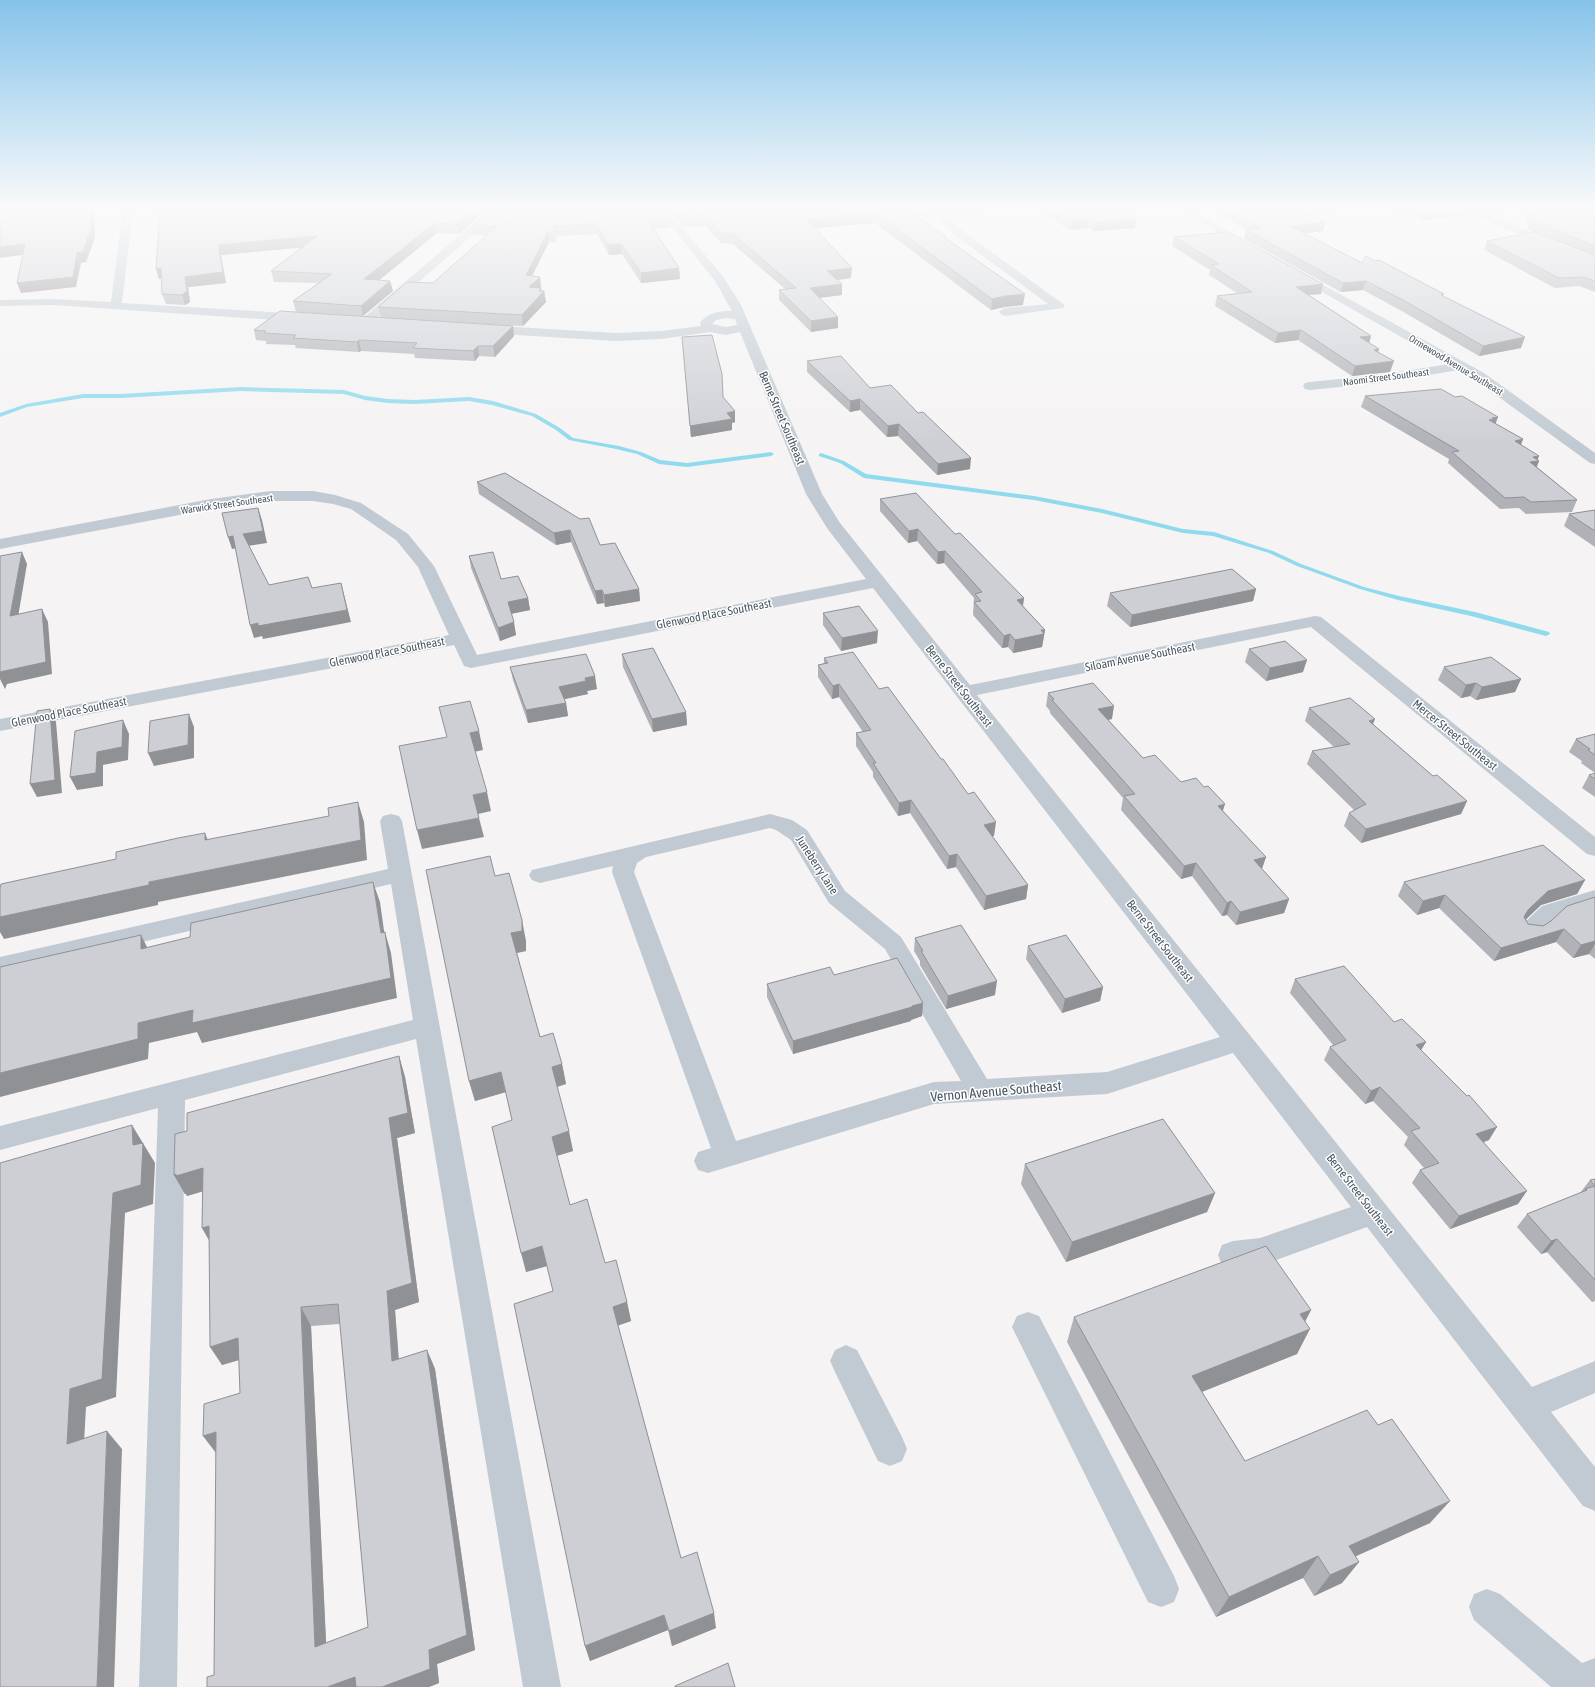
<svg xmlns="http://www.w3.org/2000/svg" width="1595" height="1687" font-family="'Asap Condensed',sans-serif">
<rect width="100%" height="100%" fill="#f5f3f3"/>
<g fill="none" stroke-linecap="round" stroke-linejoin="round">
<path fill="#90daee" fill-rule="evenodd" d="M241,387L344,390L365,396L388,399L415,400L469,397L493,401L536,414L560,428L573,438L619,446L641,452L660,460L687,463L771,452L774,454L771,456L687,467L659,464L637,454L616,449L569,440L556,430L532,416L492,405L469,401L415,404L388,403L365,400L344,394L241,391L121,398H83L27,407L0,417V413L26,404L83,394H121Z
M821,453L844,461L866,474L1034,496L1102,509L1183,529L1214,532L1273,551L1301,564L1364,587L1399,596L1475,612L1549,632L1550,634L1546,636L1471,616L1398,600L1360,589L1297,566L1269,553L1213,536L1183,533L1102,513L1034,500L864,478L840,463L819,456V454Z"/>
<path fill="#c1cad2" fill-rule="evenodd" d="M123,209H133L122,303L304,314L308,315L310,318L308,321L304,322L53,305L0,306V300L53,299L111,302Z
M432,209C446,209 514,207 521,214L516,217L494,216L370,325H362L360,322L362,319L483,215L437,212Z
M660,209H671L669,211L724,278L741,305L822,494L840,523L970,685L1315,616L1321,617L1595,837V856L1587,854L1311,627L977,695L1532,1387L1595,1361V1393L1551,1412L1595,1467V1511L1583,1506L1367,1227L1260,1266L1233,1269L1222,1265L1218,1255L1222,1245L1233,1241L1260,1238L1351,1207L1233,1053L1107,1094L934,1104L708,1173L698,1170L694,1161L698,1152L711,1148L612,872L613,866L540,883L532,880L529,875L532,870L770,814L792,820L807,830L845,891L901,937L987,1079L1107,1072L1220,1037L873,588L471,668L464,666L454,645L0,731V719L449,635L418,567L396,540L351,509L333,504L313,501H271L211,509L0,549V539L211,499L271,491H313L335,495L361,503L408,534L434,566L477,655L866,579L827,528L806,494L740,332L726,335L710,332L661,339L616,341L484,333L480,332L478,329L480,326L484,325L616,333L661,331L701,326L700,323C708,312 719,311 732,311L715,281L661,213L659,211ZM726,318L735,319L737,325L726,327L712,324L716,320ZM770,828L776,830L791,840L829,903L885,949L961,1081L934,1082L736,1141L634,872L637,863L646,857Z
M928,209H939L964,232L1063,304L1065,306L1063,308L1005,316L1001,314L999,312L1001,310L1005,308L1048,304L956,236Z
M1180,209H1192L1254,248L1253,250H1245Z
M1460,209H1474L1595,258V265L1462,211Z
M1296,270L1484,373L1595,453V464L1590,463L1474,379L1459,370L1379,383L1310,390L1305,389L1303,386L1305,383L1310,382L1379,375L1449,364L1292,275L1290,273Z
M391,814L399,816L402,821L561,1687H523L416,1039L185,1100L177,1687H139L158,1108L0,1150V1126L413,1020L391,884L0,975V957L388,869L380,821L383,816Z
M1595,890V906C1585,910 1567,913 1558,918C1543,927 1543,943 1522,937L1518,931L1522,925L1542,906Z
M1028,1312L1039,1316L1174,1576L1179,1589L1174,1602L1161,1607L1148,1602L1012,1327L1017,1316Z
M846,1345L857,1350L902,1437L907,1449L902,1461L890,1466L878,1461L835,1372L830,1361L835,1350Z
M1487,1589L1500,1594L1582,1663L1595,1658V1687H1551L1474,1620L1469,1607L1474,1594Z"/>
</g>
<path fill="#b0b2b7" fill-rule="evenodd" d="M159,209H478L479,216L459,234L437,233L379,280L390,281L393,291L363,316L381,318L378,307L433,283L487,235H474L473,225L670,218V228H653L679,268L680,279L641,283L622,254L609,255L597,234L556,236V242H549L532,276L541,287L540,288H541L542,291H544L546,302L523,326L417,320L513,326L514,336L495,357L479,356L475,361L415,358L414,354L361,351L359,352L296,348L295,345L266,344V341L256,340L254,330L296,312L293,301L318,283L274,282L271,271L302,247L221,255L226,283L188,287L190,302L185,305L166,304L162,294V279H159L156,269L159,226Z
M671,209H933L932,215L917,216L946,237V239L1023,305L1005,307L991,310L875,223L814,228L851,278L838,280L842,295L819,298L838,328L811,332L779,300V290L785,289L733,244L721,243L705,226L684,227L671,211Z
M941,209H1012L947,214Z
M1030,209H1124L1136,218L1135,228L1093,231L1088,228L1070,230L1038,211H1033Z
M1211,209H1358L1311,215L1325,222L1323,231L1304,233L1362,263L1443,296L1521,348L1479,356L1400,310L1363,290L1341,292L1244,239L1246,230Z
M1390,209H1470L1468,215L1422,220L1405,212L1399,213Z
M1478,209H1520L1487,213Z
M1525,209H1595V292L1579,286L1555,288L1484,250L1487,241L1532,232V231L1528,229Z
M1174,237L1323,284L1321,294L1309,295L1371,336L1369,343L1379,349L1378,352L1390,372L1352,376L1298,340L1275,343L1215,306L1217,296L1237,293L1209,275L1210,270L1172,246Z
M682,337L723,397L735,422L732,423V430L691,437Z
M807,361L870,388L970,469L937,475L898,436L887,437L860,410L850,412L807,372Z
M1365,396L1455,397L1498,417L1495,423L1523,439L1521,445L1539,461L1537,467L1577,500L1572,512L1526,514L1519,508L1500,509L1448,463L1449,459L1361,407Z
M477,482L600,545L639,589L640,601L605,607L604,603L597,604L571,542L556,545L479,494Z
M880,499L955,534L1024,598L1023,606L1045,630L1042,647L1013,653L1008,647L1002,648L973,615L974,598L944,563L937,564L917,541L908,543L880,511Z
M1595,510V547L1564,526L1569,514Z
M469,556L528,598L530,610L511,614L516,635L500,641L471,568Z
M1256,589L1253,601L1130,627L1107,606L1110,593Z
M823,613L877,643L841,651L823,625Z
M1249,649L1303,672L1266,681L1245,662Z
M622,654L686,712L687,725L653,732L623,667Z
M824,658L879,689L994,836H992L1028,885L1026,899L984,910L956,867L947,869L910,813L898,816L873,777V772L856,746V733L863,732L839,697L832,699L818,677V665L824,663Z
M510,667L597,689L587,691L588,694L564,699L566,703L568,716L528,723L513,680Z
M1444,667L1521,679L1515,692L1476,700L1470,696L1461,698L1438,680Z
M1048,693L1112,719L1108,720L1143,758L1181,782L1223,811L1266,857L1262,869L1289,899L1284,913L1236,925L1227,915L1222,916L1192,876L1181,879L1121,810L1123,798L1050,713V711L1046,706Z
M1309,708L1373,724L1433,776L1467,801L1461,814L1361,843L1344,826L1349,813L1354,810L1307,764L1312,751L1334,747L1305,721Z
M1595,734V797L1582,788L1589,775L1595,773L1581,763L1582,761L1569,752L1576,739Z
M495,876L526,941V951L517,953L540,1037L562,1064L566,1084L557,1087L573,1151L557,1156L570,1205L627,1302L631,1321L618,1325L681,1558L716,1628L672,1646L668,1630L590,1661L585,1646L553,1291L547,1266L526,1272L512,1120L506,1092L475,1101L469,1081Z
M1585,880L1577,894L1541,905L1526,919L1528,924L1543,926L1595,897V959L1589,954L1573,958L1556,942L1494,961L1439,908L1417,915L1398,896L1404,882Z
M915,938L995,995L946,1009L920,965V961L914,951Z
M1028,946L1103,987L1100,1001L1062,1013L1026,959Z
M834,975L923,1003L922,1016L911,1020V1021L793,1054L767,997V984Z
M1295,979L1394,1022L1426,1042L1421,1050L1489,1140L1484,1142L1518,1204L1450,1229L1412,1183L1420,1170L1424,1168L1404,1145L1408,1137L1373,1101L1365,1104L1324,1060L1330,1047L1333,1045L1290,993Z
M399,1056L405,1077L415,1133L397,1138L419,1302L395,1310L399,1359L427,1350L435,1369L475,1650L437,1664L439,1683L429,1687H207L214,1675L240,1393L239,1360L222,1365L209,1240L202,1228L203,1191L187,1196L186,1194H185L174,1175L187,1131ZM340,1324L368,1627L326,1643L311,1326Z
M1025,1164L1215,1193L1207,1212L1066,1262L1021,1184Z
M1595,1179V1301L1592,1302L1547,1252L1541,1254L1517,1227L1527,1214L1580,1193L1590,1180Z
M1311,1310L1305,1322L1297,1354L1202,1392L1245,1461L1430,1523L1355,1556L1359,1562L1342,1583L1314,1596L1303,1578L1216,1617L1067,1342L1074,1317Z"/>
<path fill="#909195" d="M91,209H94L95,238L86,262L81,263L76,287L21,293L17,283L77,253Z
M475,209H478L479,216L459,234L457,224Z
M905,209H933L932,215L905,217Z
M947,209H1012L947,214Z
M1033,209H1038V211H1033Z
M1297,209H1358L1295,217Z
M1400,209H1406L1405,212L1399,213Z
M1444,209H1470L1468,215L1422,220L1425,211Z
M1489,209H1520L1487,213Z
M875,213V223L806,229V219Z
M1089,218L1088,228L1070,230L1072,220Z
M1136,218L1135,228L1093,231L1094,222Z
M1325,222L1323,231L1288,235L1290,226Z
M435,223L437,233L367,290L364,279Z
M548,232L549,242L527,286L526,275Z
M317,236L319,246L221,255L226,283L188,287L190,302L185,305L182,295L185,277L218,245Z
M25,244L29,254L0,258V247Z
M621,244L622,254L609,255L608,245Z
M161,268L165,278L159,279L156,269Z
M679,268L680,279L641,283V273Z
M852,268L851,278L827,281V271Z
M540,277L541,287L530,298L529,287Z
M390,281L393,291L363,316L361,306Z
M1366,281L1363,290L1341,292L1343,283Z
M842,284V295L810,299V288Z
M1323,284L1321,294L1294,296L1296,287Z
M541,288L542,294L544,291L546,302L523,326L522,315L539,291Z
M1025,294L1023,305L1005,307L991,310L992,299L1006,296Z
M838,317V328L811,332V321Z
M513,326L514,336L495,357L493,346Z
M1301,330L1298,340L1275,343L1278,333Z
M1371,336L1368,346L1360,337Z
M1525,337L1521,348L1479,356L1483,346Z
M359,340L361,351L359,352L357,342Z
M478,346L479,356L475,361L473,351Z
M1379,349L1376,359L1374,350Z
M1394,361L1390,372L1352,376L1355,366Z
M860,399V410L850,412V401Z
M735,411V422L732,423V430L691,437L690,426L727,413Z
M1498,417L1494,428L1489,420L1492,418Z
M899,424L898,436L887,437L888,426Z
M1523,439L1518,451L1515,441Z
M1539,456L1537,461H1539L1534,472L1526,473L1533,457Z
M971,458L970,469L937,475L938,464Z
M258,508L262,520L267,543L247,546L243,534Z
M918,529L917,541L908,543L909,531Z
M570,530L571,542L556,545L554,533Z
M233,536L237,548L232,549L228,537Z
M945,551L944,563L937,564L938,552Z
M22,552L27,564L16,629L10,616Z
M341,583L351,622L263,639L262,636L254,638L250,625L258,623Z
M639,589L640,601L605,607L604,595Z
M1256,589L1253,601L1130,627L1132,615Z
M602,590L604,603L597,604L595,591Z
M528,598L530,610L510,614L508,602Z
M1024,598L1022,611L1017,600Z
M42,609L48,622L52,674L7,684L5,689L0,679V671Z
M514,622L516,635L500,641L498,628Z
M1041,630H1045L1042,647L1013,653L1015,640Z
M878,631L877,643L841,651L842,638Z
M1010,634L1008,647L1002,648L1004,636Z
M1307,660L1303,672L1266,681L1270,668Z
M595,676L597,689L587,691L588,694L561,700L559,687L585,678Z
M1521,679L1515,692L1476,700L1482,687Z
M1476,683L1470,696L1461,698L1466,685Z
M839,684V697L832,699L833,686Z
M566,703L568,716L528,723L526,710Z
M1114,706L1112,719L1096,722L1098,709Z
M50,709L56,722L62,793L37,797L30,784Z
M686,712L687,725L653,732L652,719Z
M189,714L194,727V758L154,766L148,753Z
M1375,719L1370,732L1369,721Z
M123,720L129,734L128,760L103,765V786L77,790L70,777L97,752Z
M479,731L483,750L474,752L470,733Z
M487,792L491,811L478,814L473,795Z
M911,800L910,813L898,816L899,803Z
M1467,801L1461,814L1361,843L1366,829Z
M358,802L364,822L367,860L158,902V905L4,939L0,932V917L149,882L361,840Z
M1225,804L1221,817L1218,806Z
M479,818L484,837L422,849L417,830Z
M996,822L994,836L982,839L984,825Z
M205,833L213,853L205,840Z
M957,854L956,867L947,869L949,856Z
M1266,857L1261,871L1254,860Z
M1196,863L1192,876L1181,879L1184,866Z
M1585,880L1577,894L1541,905L1521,924L1524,917L1528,910L1548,891Z
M373,882L380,902L386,945L385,932L391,953L397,998L202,1043L197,1032L149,1043L148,1059L0,1097V1073L381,933Z
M1028,885L1026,899L984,910L986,896Z
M1445,895L1439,908L1417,915L1423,901Z
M1289,899L1284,913L1236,925L1240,912Z
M1231,901L1227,915L1222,916L1227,903Z
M522,920L526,941V951L516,953L511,933Z
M1564,929L1556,942L1494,961L1501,948Z
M141,935L151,955L141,949Z
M1595,941V944L1589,954L1573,958L1581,945Z
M997,981L995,995L946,1009L948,996Z
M1103,987L1100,1001L1062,1013L1065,999Z
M923,1003L922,1016L911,1020V1021L793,1054V1041Z
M1426,1042L1418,1055L1416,1045Z
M399,1056L405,1077L415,1133L397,1138L419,1302L395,1310L400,1380L392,1361L387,1291L389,1118Z
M562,1064L566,1084L556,1087L552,1067Z
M501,1072L506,1092L475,1101L469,1081Z
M1380,1087L1373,1101L1365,1104L1371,1091Z
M132,1125L155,1163L153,1204L125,1213L116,1397L86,1407L83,1461L67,1444L70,1389L113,1193L133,1145Z
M1497,1127L1489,1140L1468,1147L1476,1134Z
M569,1131L573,1151L556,1156L552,1137Z
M203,1168L214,1188L187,1196L186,1194H185L174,1175Z
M1527,1191L1518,1204L1450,1229L1459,1216Z
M1215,1193L1207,1212L1066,1262L1072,1242Z
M209,1226L213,1247L202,1228Z
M1557,1239L1547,1252L1541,1254L1551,1241Z
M542,1246L547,1266L526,1272L521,1253Z
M627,1302L631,1321L617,1326L613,1307Z
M301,1307L311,1326L327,1661L315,1647Z
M1311,1310L1298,1334L1310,1329L1297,1354L1181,1400L1192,1376L1300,1314Z
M238,1338L249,1357L222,1365L210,1347Z
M427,1350L435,1369L475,1650L437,1664L439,1683L429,1687H382L429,1650Z
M107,1431L122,1449L114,1687H97Z
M216,1432V1453L203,1436Z
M1450,1501L1430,1523L1332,1567L1349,1546Z
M1318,1556L1303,1578L1216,1617L1229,1597Z
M1359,1562L1342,1583L1314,1596L1330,1575Z
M714,1613L716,1628L672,1646L669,1631Z
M664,1615L668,1630L590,1661L585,1646Z
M355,1677L363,1687H327Z"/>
<path fill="#cdcfd5" stroke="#909195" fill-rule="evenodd" d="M0,209H91V228L83,252L77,253L73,277L17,283L25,244L0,247Z
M159,209H475L457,224L435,223L364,279L390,281L361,306L293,301L332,274L271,271L317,236L218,245L223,272L185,277L187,291L182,295L162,294L161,268L156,269L159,226Z
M491,209H663L670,218L647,219L679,268L641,273L621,244L608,245L596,224L554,226L555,232H548L526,275L540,277L529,287L541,288L539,291H544L522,315L378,307L407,282L433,283L497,226L473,225Z
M677,209H908L946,237L945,238L1025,294L1006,296L992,299L875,213L806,219L852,268L827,271L842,284L810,288L838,317L811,321L779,290L796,288L733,234L721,233L705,216L684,217Z
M1053,209H1124L1136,218L1094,222L1089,218L1072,220Z
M1227,209H1299L1325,222L1290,226L1362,263L1366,256L1375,261L1379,260L1444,294L1441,295L1525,337L1483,346L1403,300L1366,281L1343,283L1246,230L1260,228Z
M1420,209H1444L1425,211Z
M1529,209H1595V246L1531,220Z
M1532,231L1595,255V281L1583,277L1559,278L1487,241L1533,232Z
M1228,232L1323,284L1296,287L1371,336L1360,337L1379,349L1374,350L1394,361L1355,366L1301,330L1278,333L1217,296L1252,292L1211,265L1219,264L1174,237Z
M280,311L513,326L493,346H478L473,351L413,348L417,343L359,340L357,342L293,338L296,335L264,333L266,331L254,330Z
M712,335L722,374L723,397L735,411L727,413L732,419L690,426L682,337Z
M841,356L870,388L891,385L918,413L923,412L971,458L938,464L899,424L888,426L860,399L850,401L807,361Z
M1441,389L1455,397L1462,396L1498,417L1492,418L1494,419L1489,420L1523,439L1515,441L1539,456L1533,457L1539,461L1530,462L1577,500L1531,502L1524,497L1505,498L1452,452L1459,451L1365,396Z
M505,473L580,519L589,518L600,545L615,543L639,589L604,595L602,590L595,591L570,530L554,533L477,482Z
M916,493L955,534L960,533L1024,598L1017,600L1045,630H1041L1044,634L1015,640L1010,634L1004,636L974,602L981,601L975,594L982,592L945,551L938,552L918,529L909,531L880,499Z
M258,508L263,531L243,534L269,585L308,577L312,588L341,583L347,610L258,626V623L250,625L233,536L228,537L222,513Z
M1595,510V531L1569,514Z
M22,552L10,616L42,609L46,662L0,672V556Z
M493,552L501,579L518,576L528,598L508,602L514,622L498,628L469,556Z
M1232,569L1256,589L1132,615L1110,593Z
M859,606L878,631L842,638L823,613Z
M1285,641L1307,660L1270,668L1249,649Z
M653,648L686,712L652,719L622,654Z
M853,652L879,689L888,687L941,759H943L968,794L974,792L996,822L984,825L1028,885L986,896L957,854L949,856L911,800L899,803L873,763H876L856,733L871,730L839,684L833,686L818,665L828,663L824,658Z
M586,654L595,676L585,678L586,681L559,687L566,703L526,710L510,667Z
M1491,657L1521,679L1482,687L1476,683L1466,685L1444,667Z
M1093,683L1114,706L1098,709L1143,758L1155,755L1181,782L1196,778L1204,787L1208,786L1225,804L1218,806L1266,857L1254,860L1289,899L1240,912L1231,901L1227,903L1196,863L1184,866L1124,796L1135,794L1052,700L1054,699L1048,693Z
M1350,698L1375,719L1369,721L1433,776L1437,775L1467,801L1366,829L1349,813L1366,804L1312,751L1350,744L1309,708Z
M470,701L479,731L470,733L487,792L473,795L479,818L417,830L399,746L447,737L439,707Z
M50,709L55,780L30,784L37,711Z
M189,714L188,745L148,753L150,721Z
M123,720L122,747L97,752L96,773L70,777L75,731Z
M1595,734V755L1588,750L1590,749L1576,739Z
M1595,773V779L1589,775Z
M358,802L361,840L149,882V885L0,917V888L1,884L116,859V852L178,838L205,833V840L329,816L328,808Z
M1543,845L1585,880L1548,891L1528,910L1524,917L1528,924L1543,926L1551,921L1567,906L1595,897V941L1581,945L1564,929L1501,948L1445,895L1423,901L1404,882Z
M490,856L495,876L509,873L522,920V931L511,933L540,1037L553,1033L562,1064L552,1067L569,1131L552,1137L570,1205L587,1199L605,1263L616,1260L627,1302L613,1307L681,1558L697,1552L714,1613L669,1631L664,1615L585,1646L514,1304L553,1291L542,1246L521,1253L492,1127L512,1120L501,1072L469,1081L426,870Z
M373,882L381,933L385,932L391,978L192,1023L193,1010L138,1023V1039L0,1073V967L141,935V949L190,937L191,923Z
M961,925L997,981L948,996L921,951H923L915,938Z
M1066,935L1103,987L1065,999L1028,946Z
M897,958L923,1003L912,1006V1007L793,1041L767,984L830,967L834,975Z
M1344,966L1394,1022L1402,1019L1426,1042L1416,1045L1467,1096L1469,1095L1497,1127L1476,1134L1527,1191L1459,1216L1420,1170L1439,1163L1411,1131L1420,1128L1380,1087L1371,1091L1330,1047L1346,1040L1295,979Z
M399,1056L408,1113L389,1118L412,1283L387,1291L392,1361L427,1350L467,1635L429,1650L430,1669L382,1687H356L355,1677L327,1687H207V1677L214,1675L216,1432L203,1436L204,1404L240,1393L238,1338L210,1347L209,1226L202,1228L203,1168L176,1176V1174L174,1175L175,1134L187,1131V1113ZM338,1304L368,1627L315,1647L301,1307Z
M1163,1119L1215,1193L1072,1242L1025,1164Z
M132,1125L133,1145L143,1143L141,1185L113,1193L102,1379L70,1389L67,1444L107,1431L97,1687H0V1163Z
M1595,1179V1280L1557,1239L1551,1241L1527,1214L1587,1190L1585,1189L1595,1186L1590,1180Z
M1266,1246L1311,1310L1300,1314L1310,1329L1192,1376L1245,1461L1367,1410L1378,1425L1392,1419L1450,1501L1349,1546L1359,1562L1330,1575L1318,1556L1229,1597L1074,1317Z
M728,1663L735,1687H675V1686Z"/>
<linearGradient id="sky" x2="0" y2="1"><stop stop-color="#85c3ea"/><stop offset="0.47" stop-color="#fafafa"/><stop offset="1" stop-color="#fafafa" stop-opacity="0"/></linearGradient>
<rect width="1595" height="445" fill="url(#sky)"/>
<g text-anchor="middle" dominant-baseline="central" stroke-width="3" stroke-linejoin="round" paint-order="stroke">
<g font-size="10" fill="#4a5661" stroke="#fff">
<text transform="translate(1456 365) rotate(31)">Ormewood Avenue Southeast</text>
<text transform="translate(1386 377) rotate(-7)">Naomi Street Southeast</text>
<text transform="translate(227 504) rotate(-8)">Warwick Street Southeast</text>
</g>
<g font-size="12" fill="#4a5661" stroke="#fff">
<text transform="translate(782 418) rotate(67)">Berne Street Southeast</text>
<text transform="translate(714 614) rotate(-11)">Glenwood Place Southeast</text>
<text transform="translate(387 652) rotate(-11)">Glenwood Place Southeast</text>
<text transform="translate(1140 657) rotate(-11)">Siloam Avenue Southeast</text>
<text transform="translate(959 686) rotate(52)">Berne Street Southeast</text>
<text transform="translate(69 712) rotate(-11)">Glenwood Place Southeast</text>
<text transform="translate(1455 735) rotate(39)">Mercer Street Southeast</text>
<text transform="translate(817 865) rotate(57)">Juneberry Lane</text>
<text transform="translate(1160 941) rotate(52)">Berne Street Southeast</text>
<text transform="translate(1360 1195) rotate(52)">Berne Street Southeast</text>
</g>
<g font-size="14" fill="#4a5661" stroke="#fff">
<text transform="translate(996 1091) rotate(-5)">Vernon Avenue Southeast</text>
</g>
</g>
</svg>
